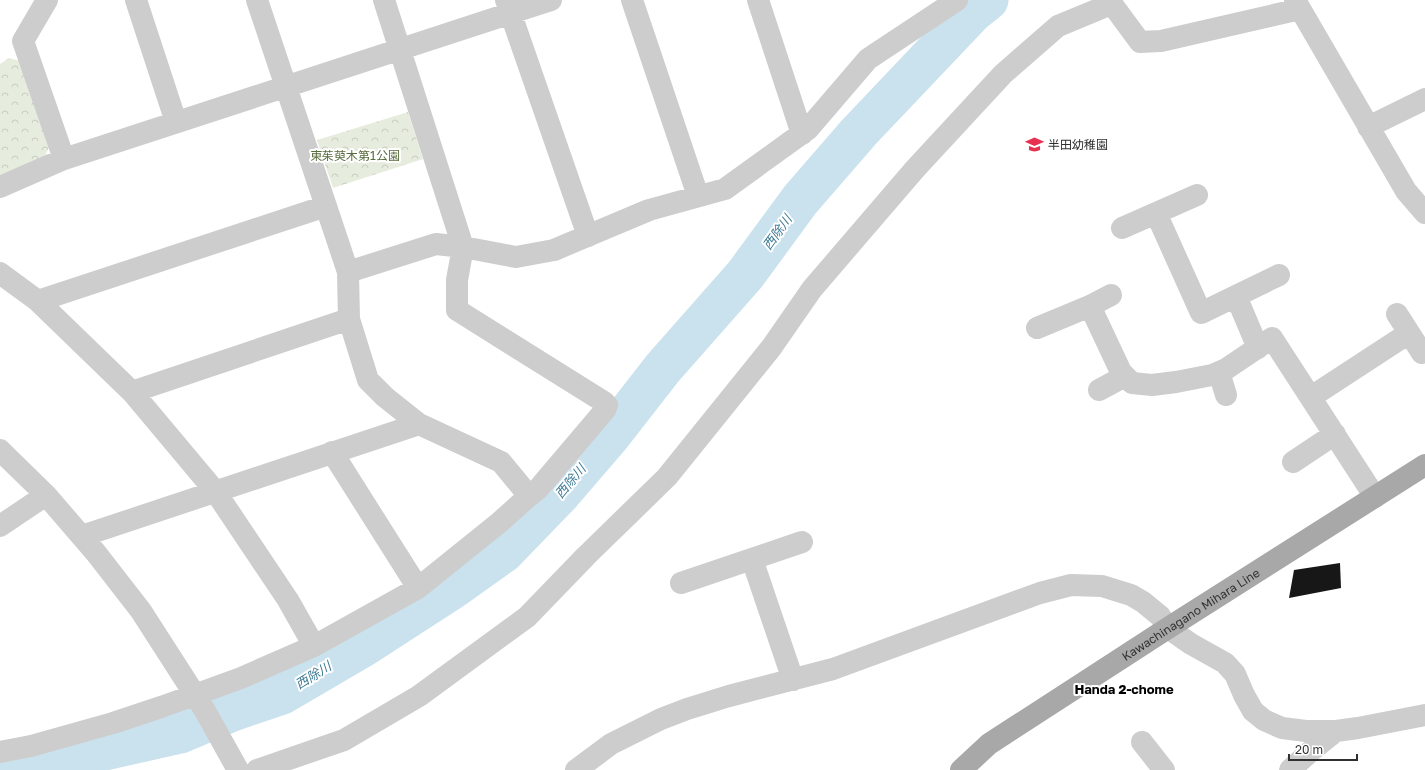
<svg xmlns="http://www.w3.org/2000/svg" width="1425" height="770" font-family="'Golos Text','Noto Sans JP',sans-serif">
<defs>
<pattern id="park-crowns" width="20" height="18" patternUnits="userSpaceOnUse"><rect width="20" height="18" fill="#e7edde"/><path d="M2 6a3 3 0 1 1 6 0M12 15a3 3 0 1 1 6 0" fill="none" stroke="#c6ccbf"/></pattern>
</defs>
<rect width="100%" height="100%" fill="#fff"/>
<path fill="url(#park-crowns)" d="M9,58L23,62L50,145L44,158L0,175V64Z
M408,112L423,159L333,188L317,140Z"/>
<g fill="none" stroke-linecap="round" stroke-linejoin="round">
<path stroke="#cae2ed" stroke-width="41" d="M16,770L180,733L232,711L282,694L364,646L452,589L504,552L561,493L610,436L663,368L745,275L800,200L859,132L973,12L988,0"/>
</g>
<path fill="#171717" d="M1340,563L1341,588L1289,598L1294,570Z"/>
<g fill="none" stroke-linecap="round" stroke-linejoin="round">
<path stroke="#cdcdcd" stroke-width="22" d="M47,0L23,41L64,159
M136,0L176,122
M384,0L463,247L457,280V310L604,402L607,405L605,410L538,489L529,496
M506,0L588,236
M632,0L698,196
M758,0L802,134
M1109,0L1140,42L1161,41L1300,9
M1295,0L1406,191L1425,213
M1368,127L1425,99
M0,187L64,159L551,0
M1156,213L1201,313L1279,275
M1122,228L1197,195
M348,272L436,244L463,247L516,257L554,250L649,210L725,189L808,129L868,59L957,0
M0,273L38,301L132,392L215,491L288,600L314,646
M1236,296L1258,348
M38,301L326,206
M1090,306L1111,295
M1397,314L1422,353
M1037,328L1090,306L1121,372L1132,383L1152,385L1176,382L1212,375L1226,369L1272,338L1375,497
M1219,372L1226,395
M1099,390L1125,376
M132,392L349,319
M1311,397L1409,333
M0,450L46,495L96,553L141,611L204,709L238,770
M332,452L418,588
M1293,462L1335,434
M0,526L46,495
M82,536L419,424
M752,559L793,680
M681,583L802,542
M1142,742L1164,770
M0,752L31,746L113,723L164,706L241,678L314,646L418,588L500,522L529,496L501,462L419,424L385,397L368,380L349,319L348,272L257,0
M257,770L344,740L419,696L527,617L586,556L667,477L771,348L812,289L915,169L1003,74L1058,26L1111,4
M576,770L611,744L661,719L687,709L729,696L833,669L1040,593L1071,585L1102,586L1131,595L1143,602L1160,616L1168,628L1191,644L1225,663L1235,674L1244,695L1253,711L1264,720L1282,728L1306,731H1336L1358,728L1425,715
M1290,770L1311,751L1336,731"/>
<path stroke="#a8a8a8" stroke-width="22" id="s1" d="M961,770L989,744L1168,628L1425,465"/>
</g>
<defs>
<symbol id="school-bare" viewBox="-9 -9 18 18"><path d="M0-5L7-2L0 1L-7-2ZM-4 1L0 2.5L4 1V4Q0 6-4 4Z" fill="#e73150" stroke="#fff" stroke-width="2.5" paint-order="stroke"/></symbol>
</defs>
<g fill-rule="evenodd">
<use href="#school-bare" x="1022" y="132" width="25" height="25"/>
</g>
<g text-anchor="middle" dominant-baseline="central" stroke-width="4" stroke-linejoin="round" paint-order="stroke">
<g font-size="12" fill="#303030" stroke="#fff" text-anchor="start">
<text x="1048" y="144">半田幼稚園</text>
</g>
<g font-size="12" fill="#576c3c" stroke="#fff">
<text x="355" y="155">東茱萸木第1公園</text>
</g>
<g font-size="12" fill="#303030" stroke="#fff">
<text stroke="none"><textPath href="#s1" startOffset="278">Kawachinagano Mihara Line</textPath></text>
</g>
<g font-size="13" font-style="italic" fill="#3c7a93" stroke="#fff">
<text transform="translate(777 232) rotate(-54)">西除川</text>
<text transform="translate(570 481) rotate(-50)">西除川</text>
<text transform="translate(313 675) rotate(-32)">西除川</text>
</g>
<g font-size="13" font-weight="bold" fill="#000" stroke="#fff">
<text x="1124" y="689">Handa 2-chome</text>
</g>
</g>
<path d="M1289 754v6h68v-6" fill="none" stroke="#303030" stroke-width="2"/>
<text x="1295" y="754" font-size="12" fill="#303030" stroke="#ffffff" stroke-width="3" paint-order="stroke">20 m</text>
</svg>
